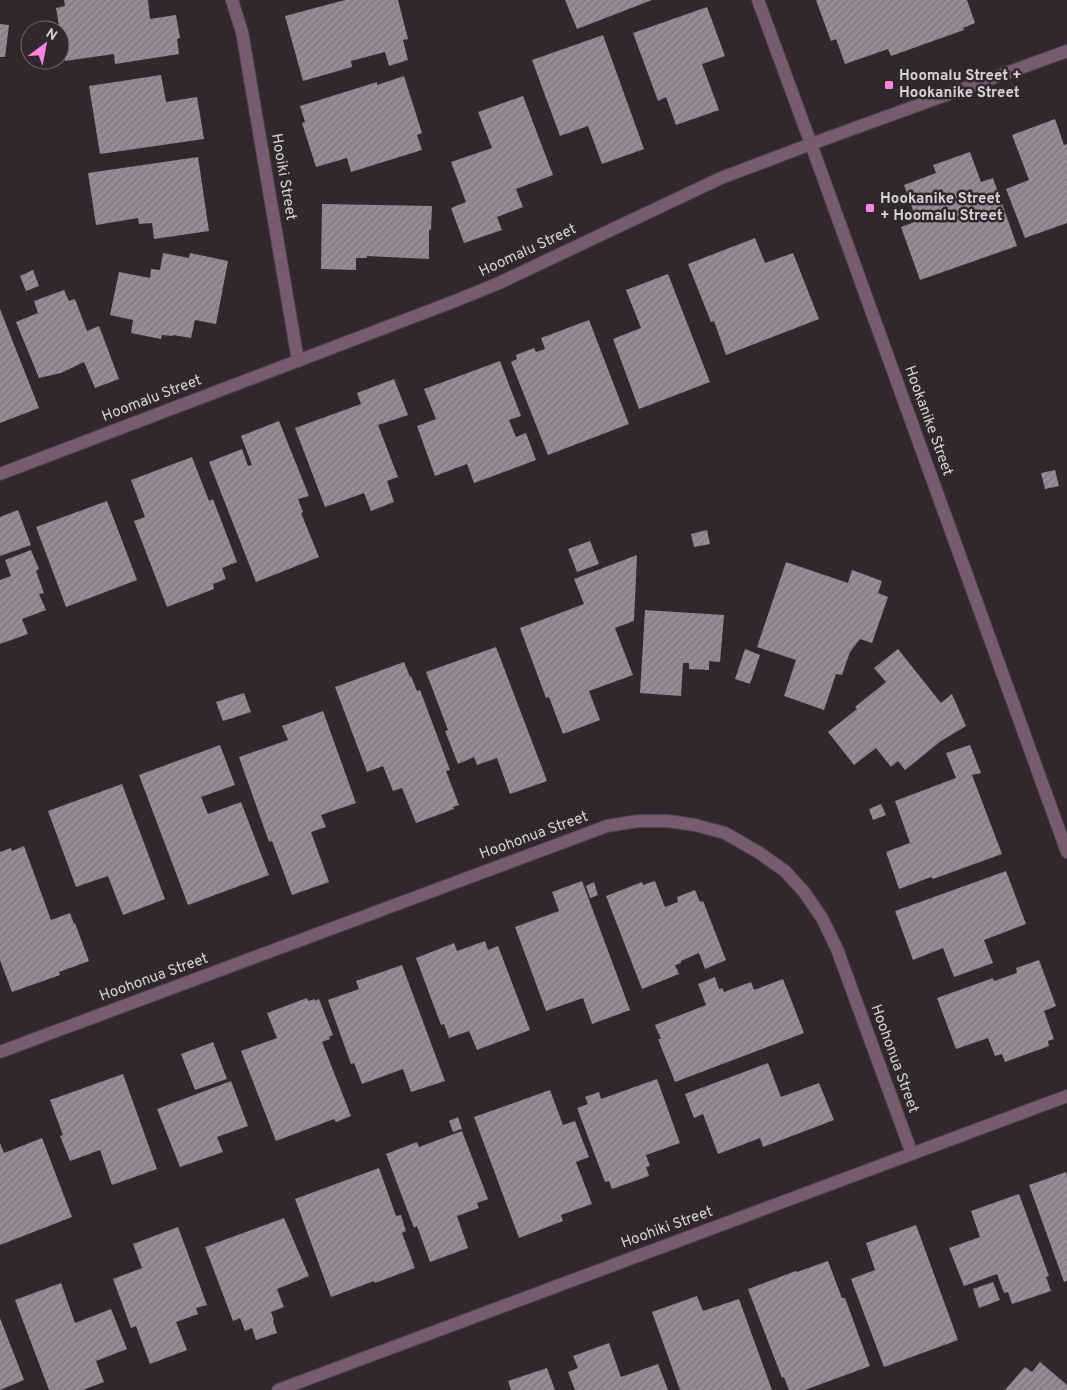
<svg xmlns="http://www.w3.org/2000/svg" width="1067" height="1390" font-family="Overpass,sans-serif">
<defs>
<pattern id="building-hatch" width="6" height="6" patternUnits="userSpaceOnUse" patternTransform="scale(1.25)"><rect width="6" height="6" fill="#988c94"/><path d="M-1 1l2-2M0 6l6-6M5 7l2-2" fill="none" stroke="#7e757b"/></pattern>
</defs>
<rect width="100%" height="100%" fill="#31282e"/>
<path fill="url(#building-hatch)" d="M64,0H148L150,19L176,15L180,38L177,39L179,54L115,64L114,54L65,61L56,8L65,6Z
M345,0H398L408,39L403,40L408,60L389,66L385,52L351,61L352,67L303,81L285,16Z
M565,0H652L577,29Z
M816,0H967L975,23L963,28L964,30L891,56L888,49L845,64L836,39L831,41Z
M707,7L725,56L702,64L719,110L676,125L666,97L658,101L633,33Z
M0,24L9,25L5,57H0Z
M603,35L644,149L602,164L588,126L560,136L532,60Z
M161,75L166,102L197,97L204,139L100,154L89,86Z
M404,76L422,133L417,135L422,150L351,172L347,158L316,167L302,123L305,122L300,106L377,82V85Z
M523,96L553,175L516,189L523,207L497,217L502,230L464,243L451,208L466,202L451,162L492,148L478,112Z
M1055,119L1064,145L1067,144V223L1025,238L1006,189L1029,180L1012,135Z
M970,152L981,182L993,178L1017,246L920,280L901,227L917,221L904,185L936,173L933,165Z
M198,157L209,231L154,239L152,223L139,224L138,218L96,225L88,173Z
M322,204L432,206L431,230H429V259L367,256V258H356V270L321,269Z
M755,238L765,263L793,253L819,319L726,355L714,321L711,322L688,264Z
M163,253L189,258L190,253L228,261L216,324L195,320L191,338L173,335V336L162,335L161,339L131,333L133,320L110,315L119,272L150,278L151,269L160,270Z
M33,270L39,286L26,291L20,276Z
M668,274L710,382L639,409L613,339L641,328L626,290Z
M64,290L69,301L75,299L87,331L99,326L119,379L95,388L84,362L61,373L39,378L16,322L38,313L34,301Z
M0,309L39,408L0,423Z
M589,320L629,424L548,455L511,362L517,359L516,355L534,348L536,352L545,349L541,338Z
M500,361L521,416L509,420L516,437L526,433L536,460L474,483L467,464L435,476L417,426L436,419L424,389Z
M394,379L408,415L378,425L398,477L387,481L394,502L371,511L364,493L325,507L295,428L361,404L357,393Z
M279,421L309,496L298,499L303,512L301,513L319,557L256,582L209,462L242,449L248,466L252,465L241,436Z
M192,457L209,501L213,499L237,562L222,568L226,579L213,584L214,589L167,607L134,521L145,517L131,480Z
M1055,470L1059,486L1045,489L1041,473Z
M107,501L137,580L66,607L36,527Z
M18,510L31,545L0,556V517Z
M707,530L710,544L694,547L691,534Z
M590,541L599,564L577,572L568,549Z
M31,550L39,569L36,571L44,593L39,594L46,610L22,619L28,634L0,644V580L11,576L5,560Z
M637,555L634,621L615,628L633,675L589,691L600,720L563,734L549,697L546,698L520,628L584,604L574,579Z
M786,562L848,583L852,570L882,581L878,593L888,597L872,643L860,639L850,652L842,675L836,674L824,710L784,696L796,660L757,647Z
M645,610L724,615L720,662L709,661V670L689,669V663H683L681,696L640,693Z
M496,647L547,781L510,794L497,758L477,765L474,757L458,764L445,731L448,730L426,672Z
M745,649L760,655L750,684L735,679Z
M898,649L941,703L952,694L966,726L941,741L905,770L898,761L891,767L876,748L854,765L828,732L857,709L855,707L886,682L874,668Z
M404,662L410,677L411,676L417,691L420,690L450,770L446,771L459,805L453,807L454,809L416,823L402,788L393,791L383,766L367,772L335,687Z
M244,693L251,712L223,721L216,702Z
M323,711L356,803L321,815L326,827L311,832L329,882L292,895L272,841L269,842L239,757L288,740L282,726Z
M220,745L235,785L201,797L208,814L241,802L269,875L188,905L139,775Z
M970,745L981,773L972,775L1002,854L933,879L931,877L899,889L886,852L910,843L895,801L956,778L946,753Z
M122,784L165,899L123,915L108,876L76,887L48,811Z
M881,804L886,815L873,820L869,809Z
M24,846L51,920L70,913L74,924L75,923L89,961L59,972L60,975L12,992L0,960V852L11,848L12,851Z
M1006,871L1026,924L984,940L993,963L954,977L943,948L913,960L895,911Z
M582,881L630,1010L592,1024L583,998L546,1011L515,927L559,911L552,892Z
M655,881L665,907L678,902L677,897L695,890L700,902L703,901L726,960L705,969L699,953L681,961V963L675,965L679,974L642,989L606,896L642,882L643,885Z
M594,882L598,895L590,898L586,886Z
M485,941L488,950L498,946L530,1030L477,1050L469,1031L449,1038L444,1024L441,1025L416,958L454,943L457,951Z
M1039,960L1056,1006L1044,1011L1054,1039L1048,1041L1049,1046L1005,1062L1002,1054L995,1056L988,1038L956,1049L937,998L993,978L994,981L1017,973L1016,968Z
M402,965L445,1081L411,1092L403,1069L362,1084L354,1063L351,1064L328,1000L359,989L356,981Z
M715,977L719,989L722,988L724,992L751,982L754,990L783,979L804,1033L675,1082L658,1039H661L655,1025L706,1005L698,984Z
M307,998L308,1001L315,999V1001L319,999L333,1035L329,1037L330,1039L322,1042L351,1116L336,1122L334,1119L276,1141L241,1051L277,1038L267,1013Z
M213,1042L227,1079L195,1090L181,1054Z
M768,1063L781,1097L819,1083L834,1120L763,1147L760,1138L718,1154L703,1114L694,1118L685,1094Z
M123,1074L157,1169L112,1185L100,1150L70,1161L60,1136L63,1135L50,1100Z
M657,1079L680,1143L646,1155L650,1166L646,1167L649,1176L612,1189L609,1181L605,1182L577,1108L588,1104L585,1097L599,1092L601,1099Z
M231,1081L248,1126L217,1137L223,1152L180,1167L157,1109Z
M550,1090L563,1125L575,1121L589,1157L576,1162L592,1204L561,1215L563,1221L519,1238L474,1117Z
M458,1117L462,1129L453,1132L449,1121Z
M462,1131L488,1199L477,1203L479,1208L457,1216L468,1248L430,1262L417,1226L414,1228L386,1154L417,1142L419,1147Z
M42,1138L72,1217L0,1245V1143L4,1153Z
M379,1168L396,1216L401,1215L406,1231L402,1233L415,1268L375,1283L374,1281L331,1297L295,1199Z
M1066,1172L1067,1176V1281L1064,1282L1029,1185Z
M1019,1194L1049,1276L1046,1277L1051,1291L1012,1304L1008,1292L1004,1293L997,1274L964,1286L949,1248L980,1237L971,1211Z
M284,1218L309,1276L277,1289L284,1307L271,1312L274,1320L273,1321L277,1333L256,1340L252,1328L245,1331L240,1318L233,1321L205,1247Z
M916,1225L958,1340L884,1367L851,1279L875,1270L866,1243Z
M178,1227L207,1305L196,1308L198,1314L176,1322L187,1350L150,1364L136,1326L131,1328L113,1279L142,1268L133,1244Z
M828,1261L842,1298H845L870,1366L805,1390H789L784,1377L782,1378L748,1289L796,1271L797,1272Z
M993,1282L1000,1300L979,1308L973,1289Z
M61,1283L75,1323L111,1309L127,1349L96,1361L104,1382L83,1390H49L15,1300Z
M697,1296L703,1311L739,1299L772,1390H680L652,1312Z
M0,1318L24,1380L0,1390Z
M609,1343L621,1377L658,1364L668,1390H575L568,1372L578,1368L573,1356Z
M1040,1362L1067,1385V1390H1005L1025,1367L1032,1372Z
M547,1368L555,1390H511L508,1381Z"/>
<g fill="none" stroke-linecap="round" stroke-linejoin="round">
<defs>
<path id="minor" d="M232,0L242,32L298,361
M758,0L811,144
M0,1052L607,826L638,821H668L695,825L725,833L758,852L785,871L804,892L822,918L837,949L912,1154"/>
<path id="tertiary" d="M811,144L1067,852
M0,474L455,301L499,283L721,178L811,144L1067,51
M278,1390L1067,1096"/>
</defs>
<use href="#minor" stroke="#4c4349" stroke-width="14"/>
<use href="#tertiary" stroke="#4c4349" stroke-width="14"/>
<use href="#minor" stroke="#775b6e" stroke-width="12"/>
<use href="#tertiary" stroke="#775b6e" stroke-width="12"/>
</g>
<g fill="#ff85de" stroke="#31282e" stroke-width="2">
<rect x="884" y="80" width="10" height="10" rx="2.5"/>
<rect x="865" y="203" width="10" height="10" rx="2.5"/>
</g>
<g text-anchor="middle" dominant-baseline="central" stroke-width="5" stroke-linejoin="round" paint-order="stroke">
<g font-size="15" font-weight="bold" fill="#d8d2d6" stroke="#31282e" text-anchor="start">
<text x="899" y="76">Hoomalu Street +<tspan x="899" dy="17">Hookanike Street</tspan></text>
<text x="880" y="199">Hookanike Street<tspan x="880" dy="17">+ Hoomalu Street</tspan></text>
</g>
<g font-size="15" fill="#d8d2d6" stroke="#31282e">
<text transform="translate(283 177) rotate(80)">Hooiki Street</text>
<text transform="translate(528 251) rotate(-25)">Hoomalu Street</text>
<text transform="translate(152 399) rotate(-21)">Hoomalu Street</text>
<text transform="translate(928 421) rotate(70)">Hookanike Street</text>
<text transform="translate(534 836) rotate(-20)">Hoohonua Street</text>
<text transform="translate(154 978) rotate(-20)">Hoohonua Street</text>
<text transform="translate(894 1059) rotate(70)">Hoohonua Street</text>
<text transform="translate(667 1228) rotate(-20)">Hoohiki Street</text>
</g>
</g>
<g transform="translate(45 45) rotate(32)"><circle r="24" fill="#31282e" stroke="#746c71"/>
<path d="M0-4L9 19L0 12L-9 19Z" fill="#ff85de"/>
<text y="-8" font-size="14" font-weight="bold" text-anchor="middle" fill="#d8d2d6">N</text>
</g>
</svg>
